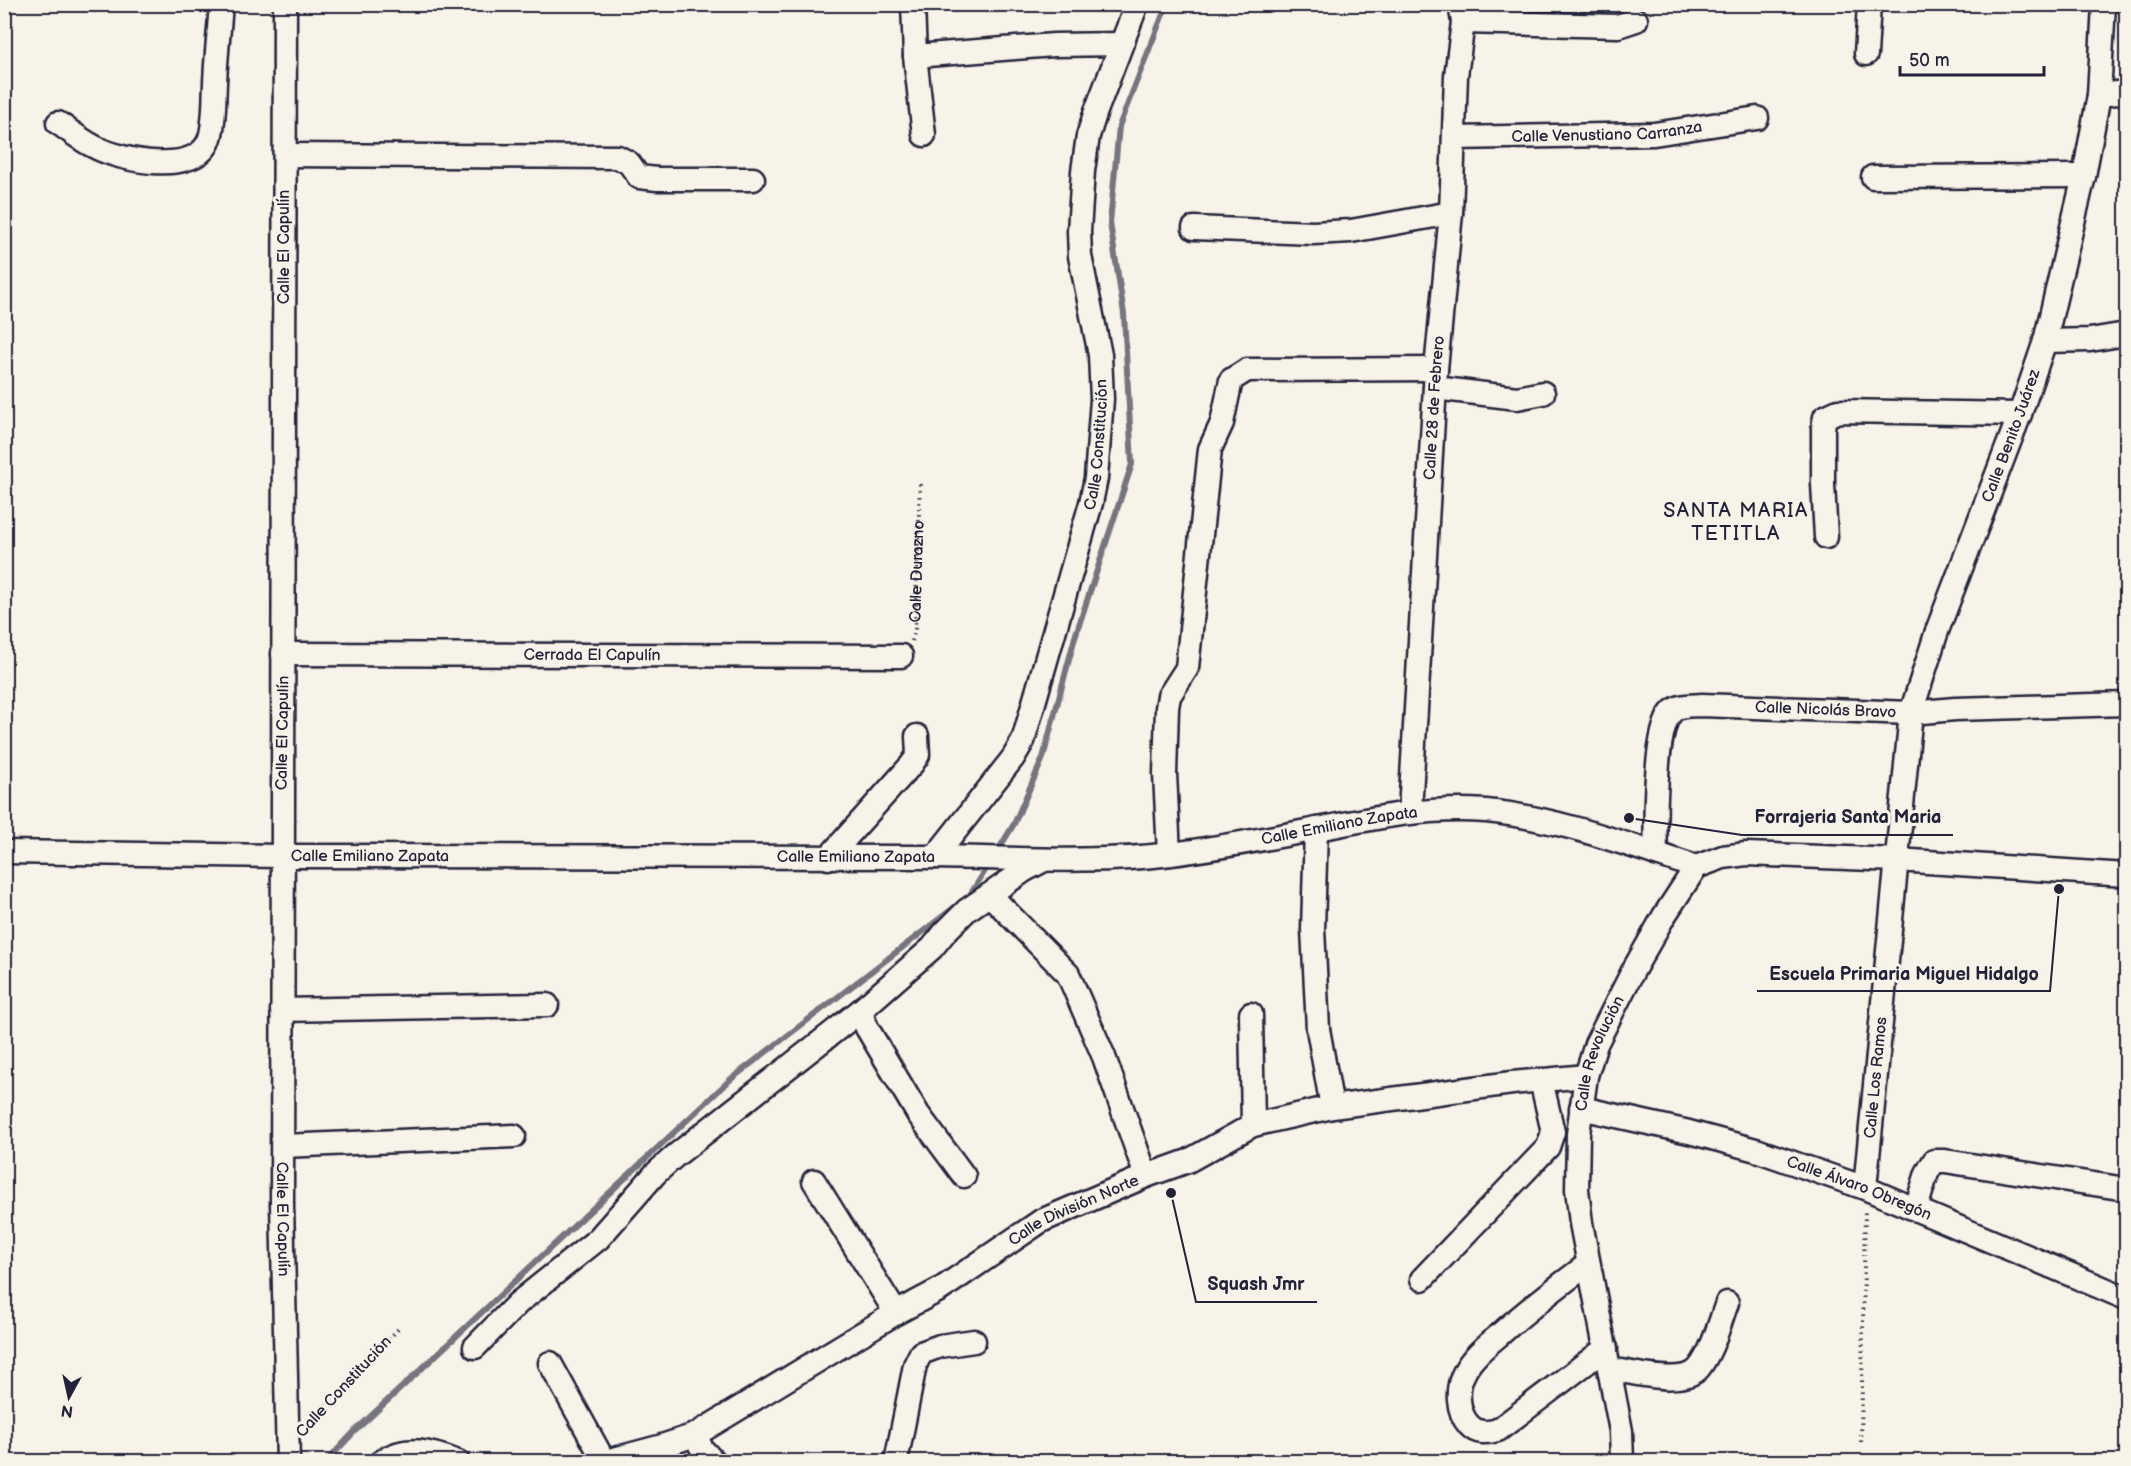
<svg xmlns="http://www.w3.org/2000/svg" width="2131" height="1466" font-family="'Balsamiq Sans',sans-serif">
<rect width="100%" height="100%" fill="#f7f3e8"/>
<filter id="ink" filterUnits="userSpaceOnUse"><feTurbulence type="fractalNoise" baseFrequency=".0167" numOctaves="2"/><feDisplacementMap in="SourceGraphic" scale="12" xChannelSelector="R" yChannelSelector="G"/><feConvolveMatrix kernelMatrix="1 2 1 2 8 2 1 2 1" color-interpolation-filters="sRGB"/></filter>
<g filter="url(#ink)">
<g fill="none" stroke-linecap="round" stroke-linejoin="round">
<path stroke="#76747f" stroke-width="6" d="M997,852L1014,824L1043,758L1075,637L1132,464L1124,314L1110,223L1119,126L1167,4
M968,898L990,863
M326,1462L355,1431L731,1079L955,907"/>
<defs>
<g id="minor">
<path id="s2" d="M285,4L282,1203L288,1462"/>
<path d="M913,4L915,56L924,135"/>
<path d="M1463,22L1618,26L1636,20"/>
<path d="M1866,54L1869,4"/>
<path d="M915,56L1054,45L1121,44"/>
<path d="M2099,95L2126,92"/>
<path d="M58,123C70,131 81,140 93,146C120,161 198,177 210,138C215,121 214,100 215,83C216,57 219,31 221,4"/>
<path id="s3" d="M1455,138L1654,134L1757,118"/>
<path d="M285,155L618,157L629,163L639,177L657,179H753"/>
<path d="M1873,177L2084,176"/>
<path d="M1194,228L1313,233L1351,231L1451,213"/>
<path d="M2045,341L2090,340L2126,334"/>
<path d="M1435,388L1517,398L1543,393"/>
<path d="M1826,537L1823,484V428L1825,417L1838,411L2020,414"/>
<path id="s4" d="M283,654L901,656"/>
<path id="s5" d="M1410,811L1436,369L1451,213L1456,76L1463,22L1460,4"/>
<path d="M1316,829L1313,929L1318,1029L1332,1107"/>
<path id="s6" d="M4,852L281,856L935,857C1014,858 1093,864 1171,854C1226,847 1279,836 1333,826C1385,816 1431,807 1486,811C1558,818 1628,845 1696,867"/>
<path d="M1169,854L1165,774L1167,708L1169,696L1187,668L1210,449L1222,423L1231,380L1247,370L1436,369"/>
<path id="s7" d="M1656,854C1655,826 1654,732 1671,713C1678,704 1692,706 1702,705L1911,713L1955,709L2126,704"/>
<path id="s8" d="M935,857L1013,758L1023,741L1091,503L1096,478L1102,399L1100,355L1080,256L1079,231L1083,171L1088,136L1096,111L1137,4"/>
<path d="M828,858L912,764L918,755L917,736"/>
<path d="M990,895L1068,974L1104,1057L1146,1176"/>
<path d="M282,1010L547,1005"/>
<path d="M860,1011L867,1028L918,1114L964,1176"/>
<path d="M1251,1014L1253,1125"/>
<path id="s9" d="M1581,1108L1689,1132L1756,1150L1865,1188L2126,1298"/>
<path d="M283,1146L514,1136"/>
<path d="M814,1181L896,1313"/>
<path id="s10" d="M1865,1188L1911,713L1937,631L2020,414L2045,341L2084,176L2099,95L2104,4"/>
<path d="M1916,1208L1927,1173L1934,1161H1945L2126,1189"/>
<path d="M1588,1264C1557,1287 1527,1310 1498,1336C1486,1346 1471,1358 1464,1373C1456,1388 1457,1412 1469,1425C1477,1434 1487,1433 1498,1430L1606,1348"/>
<path d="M1422,1279L1548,1147L1553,1132L1541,1080"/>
<path d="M475,1347L518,1303L598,1239L655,1174L675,1156L860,1011L932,948L945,932L967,910L1025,870L1044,860"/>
<path d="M550,1363L604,1461"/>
<path d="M1610,1369C1631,1372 1684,1387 1699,1368C1713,1350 1719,1324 1727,1303"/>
<path d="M695,1435L702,1449L714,1462"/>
<path d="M381,1462C406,1444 432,1452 458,1462"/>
<path id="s11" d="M603,1462L659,1447L695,1435L896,1313L941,1289L1041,1221L1146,1176L1188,1161L1253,1125L1332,1107L1512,1083L1586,1076"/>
<path d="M896,1462L915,1365L921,1353L940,1346L974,1341"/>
<path id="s12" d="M1622,1462L1621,1431L1581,1223L1577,1189L1578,1134L1586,1076L1596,1044L1634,969L1664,916L1696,867L1723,857L1746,854L1897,860L2126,875"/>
</g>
</defs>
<use href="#minor" stroke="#22223b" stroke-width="27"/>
<g stroke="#22223b" stroke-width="4" stroke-dasharray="1.5 4.5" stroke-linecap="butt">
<path id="s1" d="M912,641L915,631L920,483"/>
<path d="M307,1427L400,1327"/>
<path d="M1861,1442L1865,1210"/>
</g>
<use href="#minor" stroke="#f7f3e8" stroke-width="22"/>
</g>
</g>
<g text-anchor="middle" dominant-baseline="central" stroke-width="6" stroke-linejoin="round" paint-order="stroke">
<g font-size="16" fill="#22223b" stroke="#f7f3e8">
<text stroke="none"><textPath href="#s3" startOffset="152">Calle Venustiano Carranza</textPath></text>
<text transform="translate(284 247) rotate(-90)">Calle El Capulín</text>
<text stroke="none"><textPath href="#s5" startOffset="404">Calle 28 de Febrero</textPath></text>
<text stroke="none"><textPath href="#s10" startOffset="772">Calle Benito Juárez</textPath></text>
<text stroke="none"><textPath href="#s8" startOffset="452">Calle Constitución</textPath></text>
<text stroke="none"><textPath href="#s1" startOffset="70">Calle Durazno</textPath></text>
<text stroke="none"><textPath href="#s4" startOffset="309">Cerrada El Capulín</textPath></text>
<text stroke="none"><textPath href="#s7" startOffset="300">Calle Nicolás Bravo</textPath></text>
<text transform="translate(283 733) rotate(-89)">Calle El Capulín</text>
<text stroke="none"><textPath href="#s6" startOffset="1338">Calle Emiliano Zapata</textPath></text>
<text stroke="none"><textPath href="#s6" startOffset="366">Calle Emiliano Zapata</textPath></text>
<text stroke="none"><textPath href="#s6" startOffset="852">Calle Emiliano Zapata</textPath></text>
<text stroke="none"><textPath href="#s12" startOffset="416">Calle Revolución</textPath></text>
<text stroke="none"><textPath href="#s10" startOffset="111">Calle Los Ramos</textPath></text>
<text stroke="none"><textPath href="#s9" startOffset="290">Calle Álvaro Obregón</textPath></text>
<text stroke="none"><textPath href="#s11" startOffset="537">Calle División Norte</textPath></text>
<text stroke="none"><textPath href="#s2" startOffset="1215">Calle El Capulín</textPath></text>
<text transform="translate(344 1387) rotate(-47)">Calle Constitución</text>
</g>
<g font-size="20" letter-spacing="1.5" fill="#22223b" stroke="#f7f3e8">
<text x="1736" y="511">SANTA MARIA<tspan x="1736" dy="23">TETITLA</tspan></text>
</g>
</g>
<path fill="none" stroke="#22223b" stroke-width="2" d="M1629 818L1742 835H1953M2059 889L2050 991H1757M1171 1193L1196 1302H1317"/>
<g fill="#22223b" stroke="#f7f3e8" stroke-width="2">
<circle cx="1629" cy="818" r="6"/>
<circle cx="2059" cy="889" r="6"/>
<circle cx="1171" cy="1193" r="6"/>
</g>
<g font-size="18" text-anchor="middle" font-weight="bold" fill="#22223b" stroke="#f7f3e8" stroke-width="6" stroke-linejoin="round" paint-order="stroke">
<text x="1848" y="823">Forrajeria Santa Maria</text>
<text x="1904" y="980">Escuela Primaria Miguel Hidalgo</text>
<text x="1256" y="1290">Squash Jmr</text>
</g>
<rect width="2131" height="1466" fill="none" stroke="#f7f3e8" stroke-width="24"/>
<rect x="12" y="12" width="2107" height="1442" fill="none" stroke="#22223b" stroke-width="2" filter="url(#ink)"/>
<g transform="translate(69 1397) rotate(188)" stroke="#f7f3e8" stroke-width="4.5" paint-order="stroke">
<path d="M0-4.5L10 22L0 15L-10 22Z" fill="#22223b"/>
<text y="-9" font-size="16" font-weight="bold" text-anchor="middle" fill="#22223b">N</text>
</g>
<path d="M1900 66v9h144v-9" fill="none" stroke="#22223b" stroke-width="3"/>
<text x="1909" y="66" font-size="18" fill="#22223b" stroke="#f7f3e8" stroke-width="4.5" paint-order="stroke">50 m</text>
</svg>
